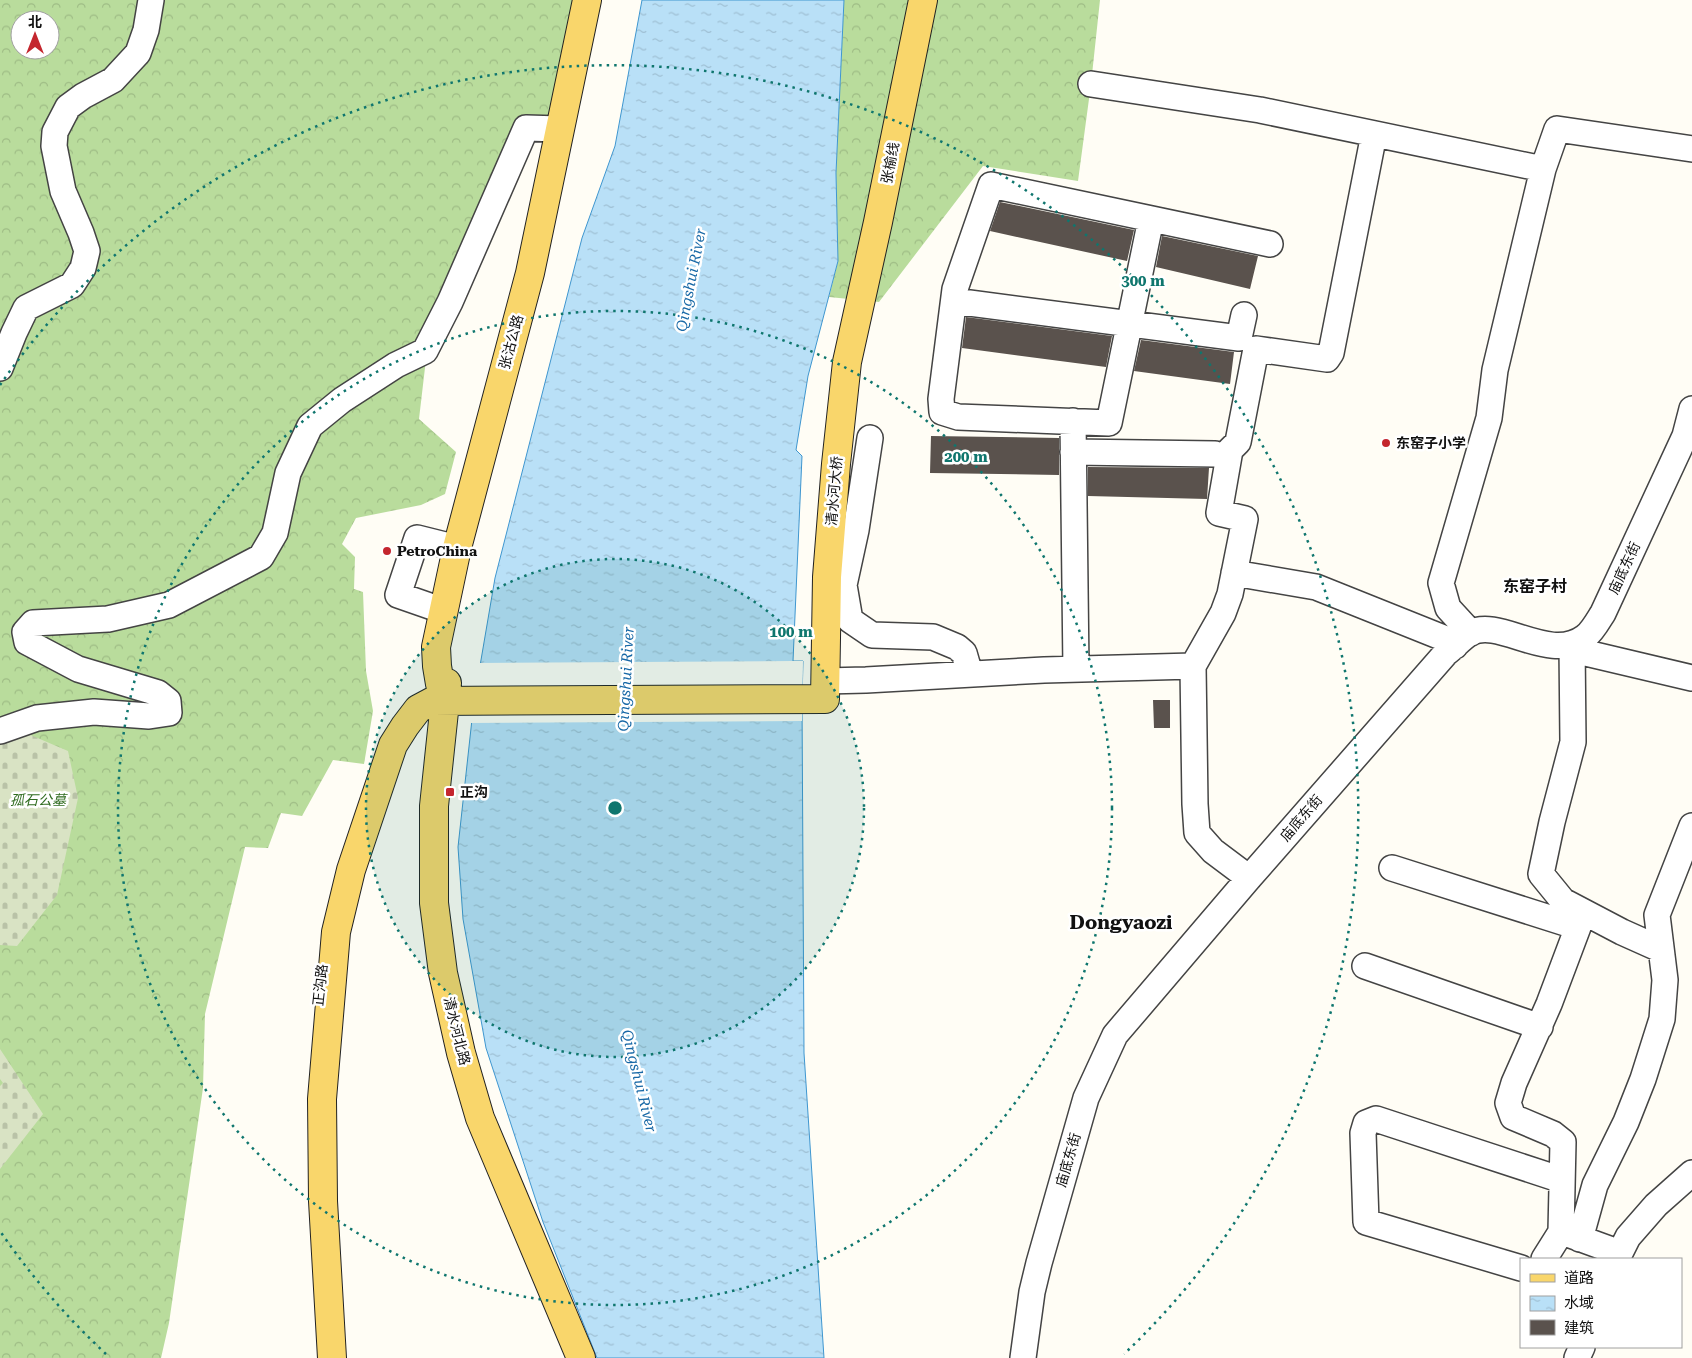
<svg xmlns="http://www.w3.org/2000/svg" width="1692" height="1358" font-family="'Roboto Serif','Noto Sans SC',serif">
<defs>
<pattern id="forest-crowns" width="20" height="18" patternUnits="userSpaceOnUse" patternTransform="scale(1.25)"><rect width="20" height="18" fill="#b9dc9c"/><path d="M2 6a3 3 0 1 1 6 0M12 15a3 3 0 1 1 6 0" fill="none" stroke="#9ebc85"/></pattern>
<pattern id="cemetery-stones" width="16" height="16" patternUnits="userSpaceOnUse" patternTransform="scale(1.25)"><rect width="16" height="16" fill="#d9e3c4"/><path d="M2 7V4a2 2 0 0 1 4 0v3zM10 15v-3a2 2 0 0 1 4 0v3z" fill="#b9c2a7"/></pattern>
<pattern id="water-ripples" width="26" height="14" patternUnits="userSpaceOnUse" patternTransform="scale(1.25)"><rect width="26" height="14" fill="#b9e0f7"/><path d="M2 4q2-2 4 0t4 0M15 11q2-2 4 0t4 0" fill="none" stroke="#9ebfd3"/></pattern>
</defs>
<rect width="100%" height="100%" fill="#fffdf5"/>
<path fill="url(#forest-crowns)" fill-rule="evenodd" d="M0,0H577L554,118H518L430,325L419,419L456,452L445,494L421,505L356,518L342,544L355,557L354,589L363,592L366,671L373,711L364,764L333,760L302,816L281,813L268,848L245,847L205,1014L203,1088L169,1323L161,1358H0ZM20,20H50V50H20Z
M844,0H1100L1091,84L1078,181L983,166L879,302L829,297L838,261L836,173Z"/>
<path fill="url(#cemetery-stones)" d="M0,722L68,751L78,798L57,895L17,946L0,945Z
M0,1049L43,1114L0,1169V1086L3,1083L0,1079Z"/>
<path fill="url(#water-ripples)" stroke="#3f96cf" d="M642,0H844L836,173L838,261L808,376L796,450L802,456L793,661H803L802,699L804,1053L824,1358H597L543,1222L486,1048L463,919L458,847L474,701L495,578L582,238L615,146Z"/>
<path fill="#fffdf5" d="M793,661H803L802,721L469,723L478,663Z"/>
<path fill="#5a524d" d="M1000,202L1134,230L1127,261L990,231Z
M1162,236L1258,256L1250,289L1156,267Z
M966,317L1112,336L1106,367L962,348Z
M1141,340L1234,352L1230,384L1134,371Z
M931,436L1059,438V475L930,473Z
M1088,467L1209,468L1207,499L1088,496Z
M1153,700H1170V728H1154Z"/>
<g fill="none" stroke-linecap="round" stroke-linejoin="round">
<defs>
<path id="minor" d="M1091,84L1260,110L1543,169L1557,129L1692,149
M1151,219L1109,423L958,417L942,412L941,399L955,289L991,185L1270,244
M954,301L1239,338L1244,315
M0,368L14,333L26,308L72,285L83,268L87,251L81,233L63,191L54,146L55,132L68,107L83,96L113,80L138,53L146,30L151,0
M1073,421L1076,669
M870,438L856,530L844,585L850,620L872,635L933,637L957,647L964,653L970,674
M1073,452L1215,454
M1234,573L1316,587L1446,639L1455,646
M444,611L398,595L417,538L457,548
M1471,633L1448,608L1441,583L1489,418L1495,370L1543,169
M1572,645L1573,742L1552,822L1541,874L1563,901L1622,932L1660,949
M1572,645L1586,653L1692,678
M1193,666L1223,613L1230,594L1245,519L1219,513L1230,450L1238,442L1256,349L1327,359L1331,353L1374,134
M825,681L866,680L1044,670L1193,666L1195,804L1197,833L1213,851L1249,878
M0,731L37,718L94,712L149,716L169,713L168,701L158,693L78,669L27,642L25,632L33,623L108,619L169,605L261,557L275,533L288,473L310,426L342,400L396,365L425,351L450,302L526,128L560,129
M1392,868L1578,927L1549,1004L1514,1083L1508,1103L1513,1117L1553,1134L1563,1142L1561,1232L1544,1259
M1365,966L1540,1027
M1565,1233L1620,1253L1617,1259
M1580,1239L1595,1185L1626,1122L1643,1079L1662,1019L1665,980L1657,915L1692,826
M1620,1253L1628,1237L1656,1205L1692,1173
M1521,1268L1366,1222L1363,1133L1366,1123L1376,1119L1562,1180
M1023,1358L1032,1292L1039,1263L1086,1098L1115,1035L1249,878L1446,653C1454,647 1462,638 1470,633C1500,617 1549,664 1585,637C1592,632 1598,621 1603,613L1685,436L1692,409
M1577,1358L1582,1347"/>
<path id="major" d="M447,683L434,806V903L443,973L461,1053L480,1118L581,1358
M440,684L437,666L436,647L457,548L530,273L587,0
M332,1358L323,1201L322,1099L336,932L351,870L393,745L405,726L418,709L433,701L825,699L827,577L836,464L847,362L878,222L923,0"/>
</defs>
<use href="#minor" stroke="#444" stroke-width="28"/>
<use href="#major" stroke="#222" stroke-width="30"/>
<use href="#minor" stroke="#fff" stroke-width="25"/>
<use href="#major" stroke="#f9d66b" stroke-width="28"/>
</g>
<circle cx="615" cy="808" r="249" fill="#0f766e" fill-opacity=".12"/>
<g fill="none" stroke="#0f766e" stroke-width="2.5" stroke-dasharray="2.5 5">
<circle cx="615" cy="808" r="249"/>
<circle cx="615" cy="808" r="497"/>
<path d="M106 1354A746 746 0 0 1 0 1231M0 385A746 746 0 1 1 1124 1354"/>
</g>
<g fill="#c4262e" stroke="#fff" stroke-width="2">
<circle cx="1386" cy="443" r="5"/>
<circle cx="387" cy="551" r="5"/>
<rect x="445" y="787" width="10" height="10" rx="2.5"/>
</g>
<g text-anchor="middle" dominant-baseline="central" stroke-width="5" stroke-linejoin="round" paint-order="stroke">
<g font-size="14" fill="#111" stroke="#fff">
<text transform="translate(890 163) rotate(-79)">张榆线</text>
<text transform="translate(511 342) rotate(-75)">张沽公路</text>
<text transform="translate(834 491) rotate(-85)">清水河大桥</text>
<text transform="translate(1624 568) rotate(-65)">庙底东街</text>
<text transform="translate(1301 818) rotate(-49)">庙底东街</text>
<text transform="translate(320 985) rotate(-84)">正沟路</text>
<text transform="translate(457 1031) rotate(76)">清水河北路</text>
<text transform="translate(1068 1160) rotate(-74)">庙底东街</text>
</g>
<g font-size="14" font-weight="bold" fill="#111" stroke="#fff" text-anchor="start">
<text x="1396" y="443">东窑子小学</text>
<text x="397" y="551">PetroChina</text>
<text x="460" y="792">正沟</text>
</g>
<g font-size="14" font-style="italic" fill="#2f6b1f" stroke="#fff">
<text x="38" y="800">孤石公墓</text>
</g>
<g font-size="15" font-style="italic" fill="#1768a6" stroke="#fff">
<text transform="translate(691 280) rotate(-79)">Qingshui River</text>
<text transform="translate(626 679) rotate(-87)">Qingshui River</text>
<text transform="translate(639 1081) rotate(76)">Qingshui River</text>
</g>
<g font-size="16" font-weight="bold" fill="#111" stroke="#fff">
<text x="1535" y="586">东窑子村</text>
</g>
<g font-size="19" font-weight="bold" fill="#111" stroke="#fff">
<text x="1121" y="922">Dongyaozi</text>
</g>
</g>
<circle cx="615" cy="808" r="8" fill="#0f766e" stroke="#fff" stroke-width="2.5"/>
<g font-size="15" text-anchor="middle" font-weight="bold" fill="#0f766e" stroke="#fff" stroke-width="5" stroke-linejoin="round" paint-order="stroke">
<text x="1143" y="286">300 m</text>
<text x="966" y="462">200 m</text>
<text x="791" y="637">100 m</text>
</g>
<rect x="1520" y="1258" width="162" height="90" fill="#ffffff" stroke="#a0a0a0"/>
<rect x="1530" y="1274" width="25" height="8" fill="#f9d66b" stroke="#a0a0a0"/>
<text x="1564" y="1283" font-size="15" fill="#111111">道路</text>
<rect x="1530" y="1296" width="25" height="15" fill="url(#water-ripples)" stroke="#a0a0a0"/>
<text x="1564" y="1308" font-size="15" fill="#111111">水域</text>
<rect x="1530" y="1320" width="25" height="15" fill="#5a524d" stroke="#a0a0a0"/>
<text x="1564" y="1333" font-size="15" fill="#111111">建筑</text>
<g transform="translate(35 35)"><circle r="24" fill="#ffffff" stroke="#a0a0a0"/>
<path d="M0-4L9 19L0 12L-9 19Z" fill="#c4262e"/>
<text y="-8" font-size="14" font-weight="bold" text-anchor="middle" fill="#111111">北</text>
</g>
</svg>
